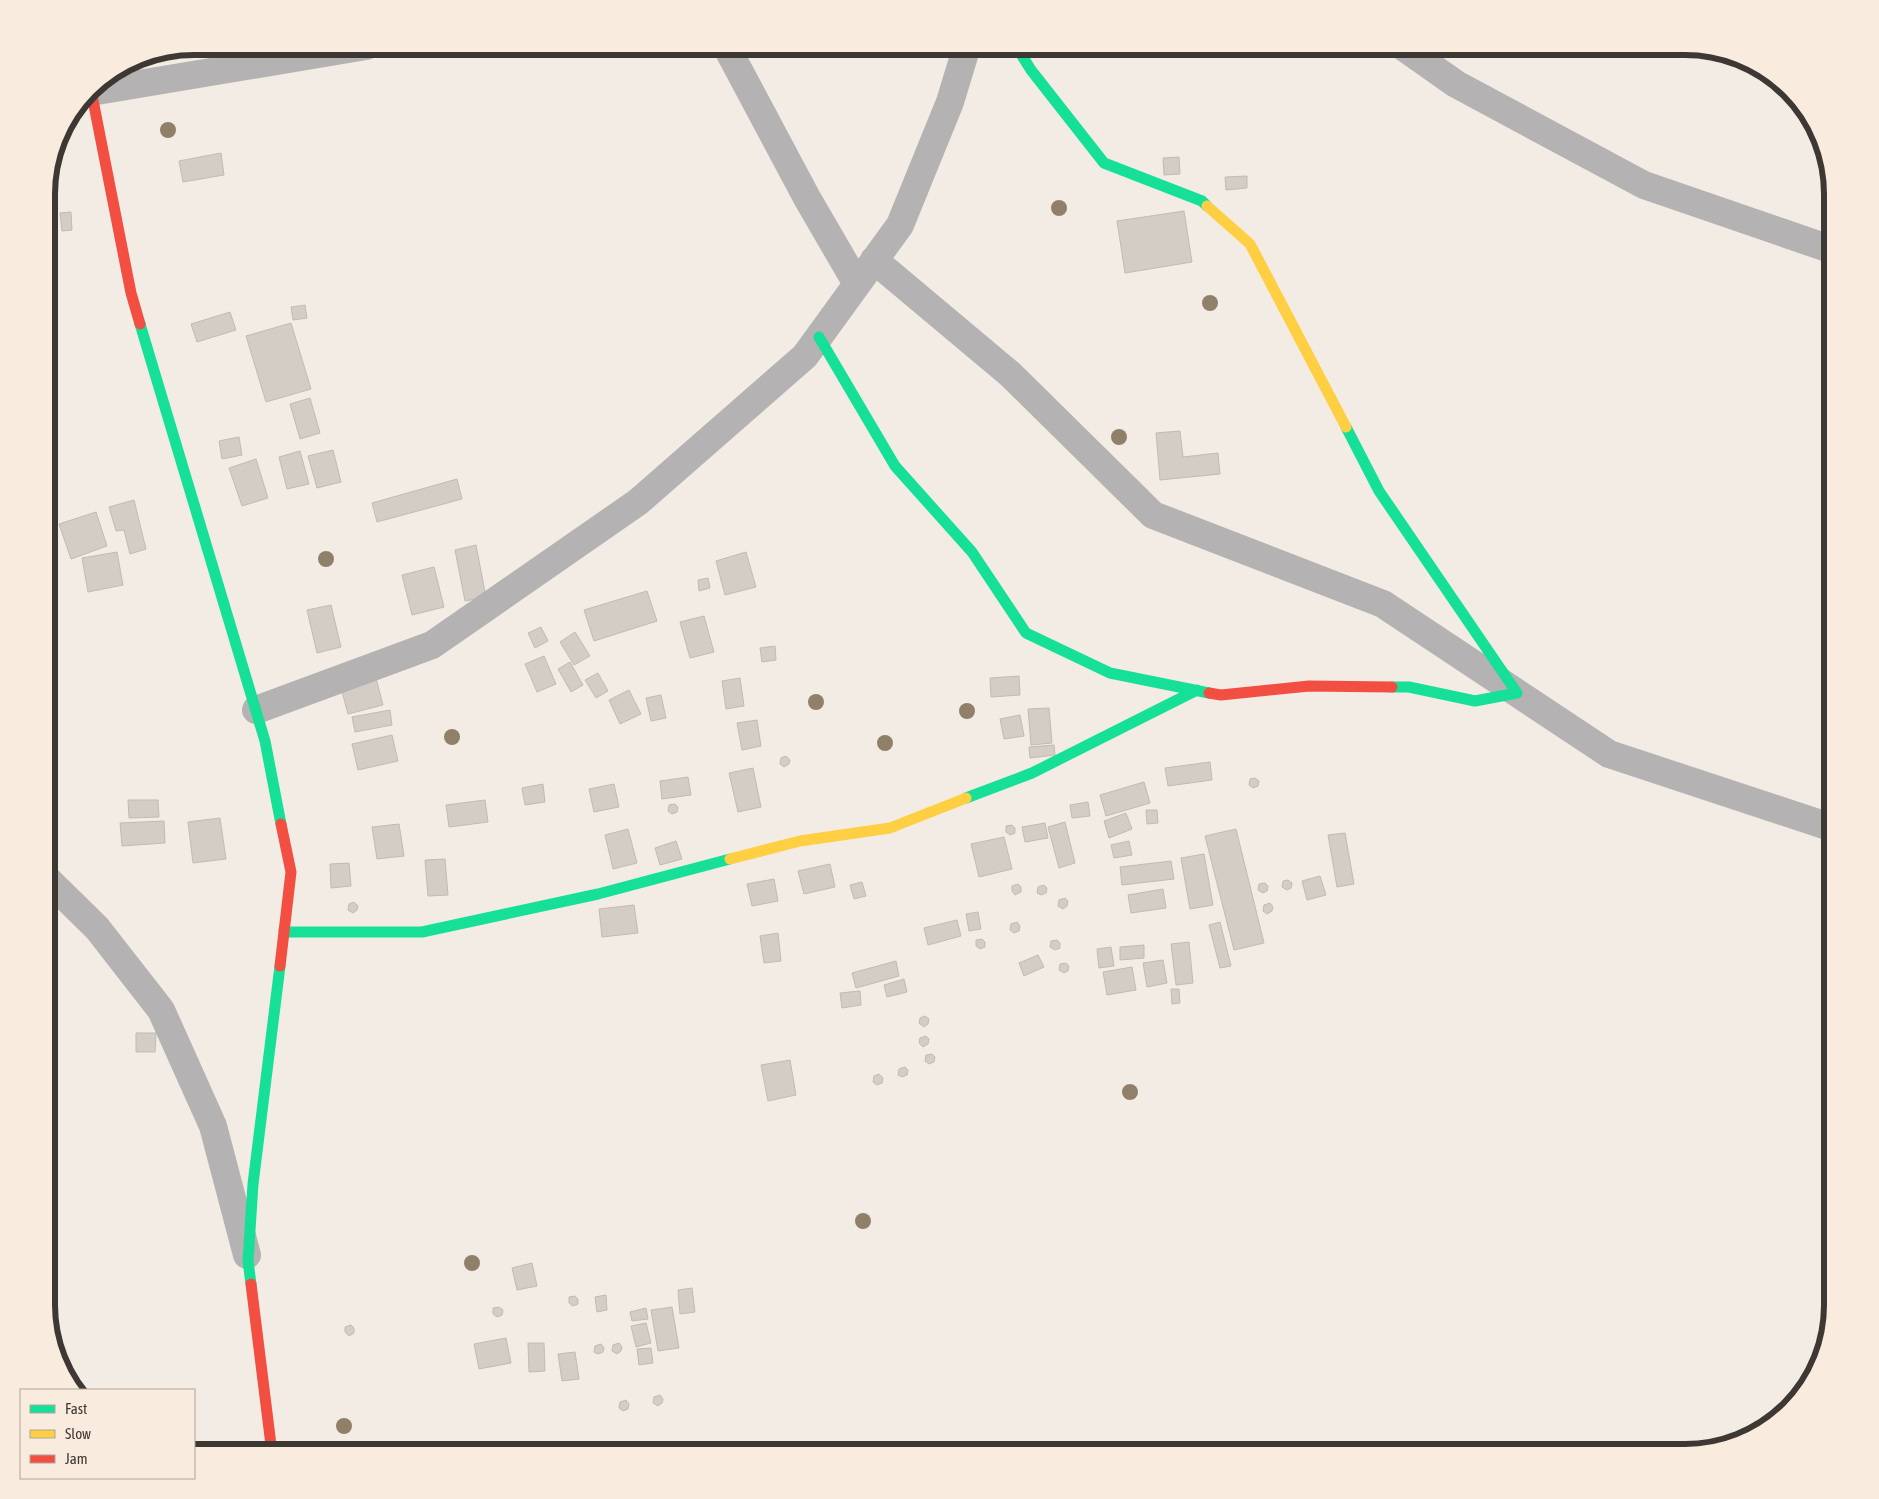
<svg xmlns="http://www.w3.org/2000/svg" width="1879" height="1499" font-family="'Asap Condensed',sans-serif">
<rect width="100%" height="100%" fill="#f3ece4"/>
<path fill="#d3cdc6" stroke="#c0bbb5" d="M221,153L224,175L183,182L179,161Z
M1179,157L1180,174L1164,175L1163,158Z
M1247,176V188L1226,190L1225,177Z
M1184,211L1192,262L1125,273L1117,221Z
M71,212L72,230L62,231L60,213Z
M305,305L307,318L293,320L291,307Z
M230,312L236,330L197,342L191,324Z
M291,323L311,389L266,402L246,336Z
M310,398L320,433L300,439L290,404Z
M1180,431L1183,457L1218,453L1220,474L1160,480L1156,433Z
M239,437L242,455L222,459L219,441Z
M333,450L341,482L317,488L308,456Z
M300,451L309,484L287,489L279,457Z
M256,459L268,498L242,506L229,468Z
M457,479L462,499L377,522L372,503Z
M134,500L146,549L130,554L124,530L116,531L109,507Z
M96,512L107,546L71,559L59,524Z
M476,545L486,597L465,601L455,550Z
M117,552L123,585L88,592L82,558Z
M746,552L756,587L725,595L716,561Z
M434,567L444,607L412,615L402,575Z
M708,578L710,588L699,591L698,580Z
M647,591L657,621L594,641L584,610Z
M331,605L341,647L317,653L307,610Z
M704,616L714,652L690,658L680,622Z
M541,627L548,641L535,648L528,633Z
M575,632L590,656L574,665L560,642Z
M775,646L776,660L762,662L760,648Z
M544,656L556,684L537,692L525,664Z
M570,662L583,685L571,692L558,669Z
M598,673L608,691L596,698L585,680Z
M1019,676L1020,695L991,697L990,678Z
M376,678L383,705L348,714L341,688Z
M740,678L744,706L726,709L722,681Z
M629,690L641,714L620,724L609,700Z
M661,695L666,718L651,721L646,698Z
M1049,708L1052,743L1031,745L1028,709Z
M390,710L392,725L355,732L352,717Z
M1020,715L1024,736L1004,739L1000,719Z
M757,720L761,746L742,750L737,723Z
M392,735L398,761L358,770L352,744Z
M1054,745L1055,755L1030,758L1029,747Z
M786,756L790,760L789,764L784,767L780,764L781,758Z
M1210,762L1212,780L1168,786L1165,768Z
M753,768L761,807L738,812L729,773Z
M688,777L691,795L662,799L660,781Z
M1255,778L1259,781L1258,786L1253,788L1249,785L1250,779Z
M1144,782L1150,803L1106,816L1100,795Z
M543,784L545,802L525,805L522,788Z
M614,784L619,807L594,812L589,789Z
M128,800H158L159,817L129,818Z
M485,800L488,822L449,827L446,805Z
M1088,802L1090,816L1072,818L1070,805Z
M675,804L678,807L677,812L672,814L668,811L669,805Z
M1146,810H1157L1158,823L1147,824Z
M1126,813L1132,829L1109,838L1104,821Z
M220,818L226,859L193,863L188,822Z
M164,821L165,843L122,846L120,823Z
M1065,822L1075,863L1059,868L1048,827Z
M1045,823L1048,838L1025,842L1022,827Z
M399,824L404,856L377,859L372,827Z
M1012,825L1015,828V833L1010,835L1006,832V826Z
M628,829L637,863L613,869L605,835Z
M1236,829L1264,943L1234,950L1205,836Z
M1345,833L1354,884L1337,887L1328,835Z
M1004,837L1012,869L979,877L971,844Z
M676,841L682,859L660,865L655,848Z
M1129,841L1132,855L1114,858L1111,845Z
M1204,854L1213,905L1190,909L1181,858Z
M445,859L448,895L428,896L425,860Z
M1171,861L1174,879L1122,885L1120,867Z
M349,863L351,886L331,888L330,864Z
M830,864L835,887L804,894L798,871Z
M1320,876L1326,895L1307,900L1302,881Z
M774,879L778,901L752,906L747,884Z
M1288,880L1292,883L1291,888L1287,890L1282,887L1283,881Z
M862,882L866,896L854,899L850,885Z
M1265,883L1268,886L1267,891L1263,893L1258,890L1259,884Z
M1018,884L1021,887V892L1015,895L1012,891V886Z
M1044,885L1047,888L1046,893L1041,895L1037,893L1038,887Z
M1163,889L1166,908L1131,913L1128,895Z
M1065,898L1068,901L1067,906L1063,909L1058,906L1059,900Z
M354,902L358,906L357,910L353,913L348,910L349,904Z
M1270,903L1273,907L1272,911L1267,914L1263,911L1264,905Z
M634,905L638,933L602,937L599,909Z
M978,912L981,929L969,931L966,914Z
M957,920L961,936L928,945L924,928Z
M1017,922L1020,926L1019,931L1014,933L1010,930L1011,924Z
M1220,922L1231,966L1220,968L1209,925Z
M778,933L781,961L764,963L760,936Z
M982,939L985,942V947L980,949L976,946V940Z
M1057,940L1060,943V948L1055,950L1050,947L1051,941Z
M1189,942L1193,983L1176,985L1171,944Z
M1144,945V958L1120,960V947Z
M1111,947L1114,966L1099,968L1097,949Z
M1038,955L1044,967L1024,976L1019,963Z
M1163,960L1167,983L1147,987L1143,963Z
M896,961L899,976L856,988L852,973Z
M1066,963L1069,966L1068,971L1064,973L1059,970L1060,964Z
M1132,967L1136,990L1107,995L1103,972Z
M904,979L907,992L887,997L884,985Z
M1171,989H1179L1180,1003L1172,1004Z
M860,991L861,1005L842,1008L840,993Z
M925,1016L929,1019L928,1024L924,1027L919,1023L920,1018Z
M136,1033H156L155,1052H136Z
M926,1036L929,1039L928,1044L923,1047L919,1043L920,1038Z
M932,1054L935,1057L934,1062L929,1064L925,1061L926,1055Z
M790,1060L796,1095L768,1101L761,1065Z
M905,1067L908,1070L907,1075L902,1077L898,1075L899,1069Z
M879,1074L883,1078L882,1083L877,1085L873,1082L874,1076Z
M532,1263L537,1286L517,1290L512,1268Z
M692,1288L695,1312L680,1314L678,1290Z
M606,1295L607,1310L597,1312L595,1297Z
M575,1296L578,1299V1304L573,1306L569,1303V1297Z
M499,1307L503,1310L502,1315L497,1317L493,1314V1308Z
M672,1307L679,1348L658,1351L651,1310Z
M646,1308L648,1319L632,1321L630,1312Z
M646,1323L651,1343L636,1347L631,1326Z
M351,1325L354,1328V1333L349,1336L345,1332V1327Z
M506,1338L511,1363L479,1369L474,1344Z
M528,1343H544L545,1371L529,1372Z
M619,1343L622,1347L621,1351L617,1354L612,1351L613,1345Z
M601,1344L604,1348L603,1352L598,1354L594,1352L595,1346Z
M651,1348L653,1363L639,1365L637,1349Z
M575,1352L579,1379L562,1381L558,1354Z
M660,1395L663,1399L662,1403L658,1406L653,1403L654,1397Z
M626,1400L629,1404L628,1409L623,1411L619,1408L620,1402Z
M429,1448L432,1453H423V1450Z"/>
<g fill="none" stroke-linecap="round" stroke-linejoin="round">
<path stroke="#b4b2b2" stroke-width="28" d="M726,46L807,198L857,284
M1402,46L1456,84L1644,185L1833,250
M91,92L366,46
M874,260L1010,374L1153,515L1383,604L1609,754L1833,828
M256,710L432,645L638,502L805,356L900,225L950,102L967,46
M47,879L97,928L161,1010L213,1126L247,1255"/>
<path stroke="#16e098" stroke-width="11" d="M1016,46L1031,70L1104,163L1202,201L1207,206
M140,324L265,741L281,824
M819,337L895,466L972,552L1026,633L1110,673L1209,693
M1346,427L1379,491L1517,693L1475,701L1409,687H1392
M966,798L1032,773L1197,690
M284,930L286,932H422L598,894L730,859
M251,1284L248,1261L253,1184L280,966"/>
<path stroke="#ffcf43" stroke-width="11" d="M1207,206L1250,244L1346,427
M730,859L800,841L890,828L966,798"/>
<path stroke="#f24e42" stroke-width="11" d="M91,90L131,293L140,324
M1209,693L1221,695L1309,686L1392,687
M280,966L291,872L281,824
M251,1284L272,1453"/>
</g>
<g fill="#908069">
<circle cx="168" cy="130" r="8"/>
<circle cx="1059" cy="208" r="8"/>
<circle cx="1210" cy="303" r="8"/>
<circle cx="1119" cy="437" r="8"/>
<circle cx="326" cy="559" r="8"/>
<circle cx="816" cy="702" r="8"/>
<circle cx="967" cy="711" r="8"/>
<circle cx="452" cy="737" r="8"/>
<circle cx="885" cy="743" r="8"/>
<circle cx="1130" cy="1092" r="8"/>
<circle cx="863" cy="1221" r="8"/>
<circle cx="472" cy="1263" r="8"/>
<circle cx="344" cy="1426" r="8"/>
</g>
<path d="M0 0H1879V1499H0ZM194 55H1685A139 139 0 0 1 1824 194V1305A139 139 0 0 1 1685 1444H194A139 139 0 0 1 55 1305V194A139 139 0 0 1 194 55Z" fill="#f9ecde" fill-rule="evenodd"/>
<path fill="none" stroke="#3d3833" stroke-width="6" d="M194 55H1685A139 139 0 0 1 1824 194V1305A139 139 0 0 1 1685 1444H194A139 139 0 0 1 55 1305V194A139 139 0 0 1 194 55Z"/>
<rect x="20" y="1389" width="175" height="90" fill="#f9ecde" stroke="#aea49a"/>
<rect x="30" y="1405" width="25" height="8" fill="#16e098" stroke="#aea49a"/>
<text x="65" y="1414" font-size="15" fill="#3d3833">Fast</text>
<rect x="30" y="1430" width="25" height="8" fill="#ffcf43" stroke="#aea49a"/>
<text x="65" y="1439" font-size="15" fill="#3d3833">Slow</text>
<rect x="30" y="1455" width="25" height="8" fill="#f24e42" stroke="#aea49a"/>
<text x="65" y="1464" font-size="15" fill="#3d3833">Jam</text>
</svg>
